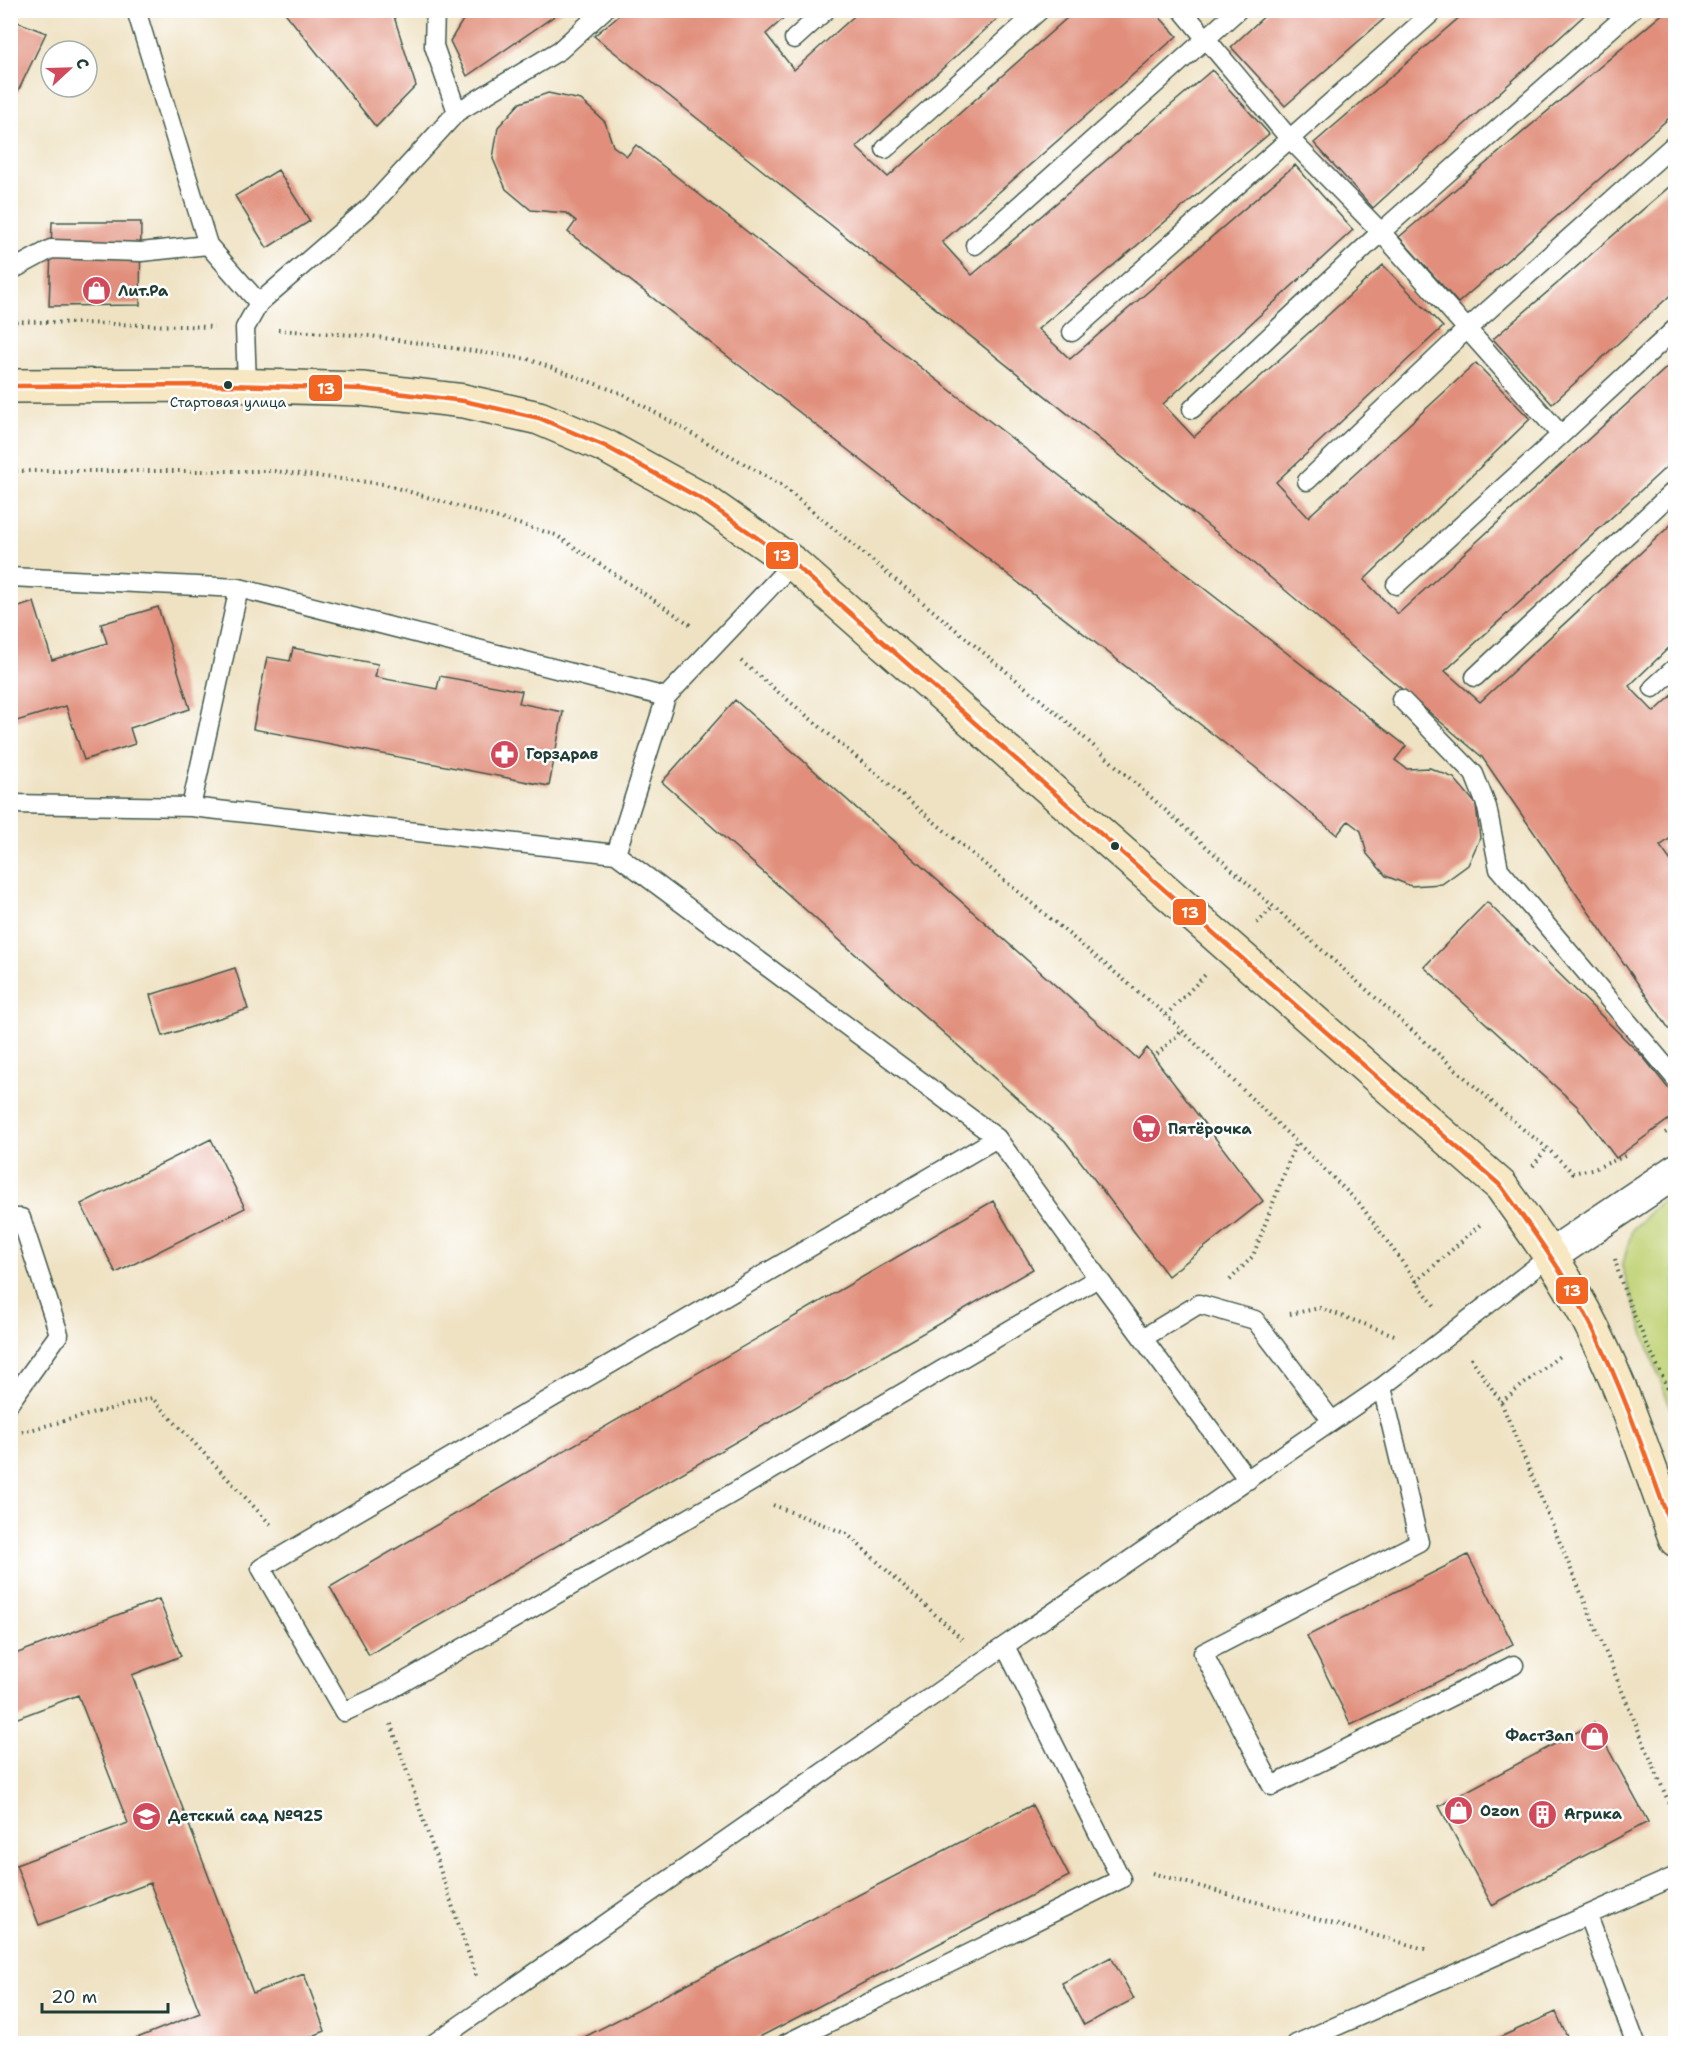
<svg xmlns="http://www.w3.org/2000/svg" width="1686" height="2054" font-family="'Shantell Sans',sans-serif">
<rect width="100%" height="100%" fill="#fff"/>
<filter id="ink" filterUnits="userSpaceOnUse"><feTurbulence type="fractalNoise" baseFrequency=".0167" numOctaves="2"/><feDisplacementMap in="SourceGraphic" scale="12" xChannelSelector="R" yChannelSelector="G"/><feConvolveMatrix kernelMatrix="1 2 1 2 8 2 1 2 1" color-interpolation-filters="sRGB"/></filter>
<filter id="wash" filterUnits="userSpaceOnUse"><feTurbulence type="fractalNoise" baseFrequency=".008" numOctaves="4" result="noise"/><feDisplacementMap in="SourceGraphic" scale="24" xChannelSelector="R" yChannelSelector="G"/><feGaussianBlur stdDeviation="1.35" result="paint"/><feColorMatrix in="noise" values="0 0 0 0 0 0 0 0 0 0 0 0 0 0 0 0 0 1.4 0 .05"/><feComposite in="paint" operator="in"/></filter>
<g filter="url(#wash)">
<rect width="100%" height="100%" fill="#efe2c3"/>
<path fill="#bfd275" stroke="#6f8854" stroke-width="1.5" d="M1675,1187V1421L1645,1338L1622,1267L1632,1230Z"/>
<g id="blocks">
<path fill="#e18f7b" d="M283,10H392L416,86L376,127Z
M469,10H563L467,76L450,41Z
M625,10H793L766,34L794,70L861,10H1007L856,147L888,177L1076,10H1153L1177,36L942,242L972,275L1212,70L1269,134L1038,329L1070,359L1295,165L1353,230L1163,404L1194,437L1383,265L1443,327L1276,482L1308,517L1476,363L1530,419L1364,580L1398,614L1676,359V458L1445,671L1480,702L1676,520V641L1629,686L1654,712L1676,692V834L1660,846L1676,868V1039L1482,757L1226,540L594,36Z
M1271,10H1394L1285,106L1231,47Z
M1468,10H1590L1373,208L1314,143Z
M1667,10H1676V112L1458,303L1399,237Z
M10,19L46,33L10,108Z
M548,93L581,100L605,122L613,146L627,156L636,145L1406,746L1395,760L1407,769L1430,768L1454,778L1476,804L1480,838L1468,865L1442,884L1411,886L1386,876L1367,854L1361,831L1348,821L1337,835L1255,767L568,232L576,221L566,213L531,210L506,189L493,159L498,127L520,103Z
M278,170L310,221L267,248L235,196Z
M1676,181V290L1552,404L1493,339Z
M52,222H141L140,305L49,306Z
M34,602L52,660L107,643L101,624L158,607L190,709L130,728L135,744L84,760L66,706L10,723V610Z
M293,648L378,664L375,677L437,689L440,676L522,691L519,703L563,712L549,786L253,729L267,657L290,661Z
M735,700L1138,1059L1147,1048L1263,1201L1168,1276L1065,1141L662,782Z
M1487,902L1644,1058L1676,1098V1114L1616,1158L1577,1106L1424,967Z
M235,968L248,1009L163,1036L150,995Z
M211,1139L245,1208L116,1273L81,1204Z
M993,1201L1033,1269L369,1655L330,1587Z
M1468,1555L1513,1644L1351,1725L1307,1636Z
M159,1599L181,1656L132,1675L253,1993L304,1974L325,2031L293,2044H122L200,2013L150,1883L39,1925L16,1865L128,1823L78,1695L10,1721V1656Z
M1594,1723L1648,1822L1492,1905L1439,1806Z
M1032,1805L1069,1876L746,2044H571Z
M1111,1957L1134,1999L1084,2025L1062,1983Z
M1556,2012L1570,2044H1484L1498,2038Z"/>
</g>
</g>
<g filter="url(#ink)">
<use href="#blocks" fill-opacity="0" stroke="#3e5649" stroke-width="1.5"/>
<g fill="none" stroke-linecap="round" stroke-linejoin="round">
<defs>
<path id="lane" d="M136,10L208,245L259,303
M435,10L434,46L457,112
M1182,10L1289,138L1381,232L1561,435
M794,39L826,10
M885,149L1040,10
M975,245L1238,10
M10,271L51,249L141,252L208,245
M1072,332L1435,10
M247,385L245,328L259,303L371,206L457,112L560,50L604,10
M1192,409L1381,232L1632,10
M1307,481L1466,330L1676,143
M10,577L239,588
M1396,585L1561,435L1676,328
M1475,677L1676,489
M1653,688L1676,667
M1401,699L1474,774L1487,807L1499,869L1676,1079
M10,804L191,807L616,854L997,1138L1098,1278L1248,1480
M191,807L239,588L666,697L793,563
M616,854L666,697
M997,1138L261,1568L344,1712L381,1695L736,1491L1098,1278
M10,1218H21L59,1334L10,1402
M1143,1338L1199,1304L1255,1320L1332,1421
M1382,1387L1419,1542L1203,1653L1272,1786L1514,1665
M1588,1916L1636,2044
M433,2044L984,1660L1382,1387L1550,1256
M785,2044L1121,1879L1005,1646
M1296,2044L1676,1876"/>
<path id="street" d="M1550,1256L1676,1171"/>
<path id="secondary" d="M10,386L226,385L362,389L464,401L539,418L605,446L703,500L793,563L1501,1186C1534,1232 1569,1280 1594,1331C1627,1398 1650,1470 1676,1540"/>
</defs>
<use href="#lane" stroke="#3e5649" stroke-width="21"/>
<use href="#street" stroke="#3e5649" stroke-width="36"/>
<use href="#secondary" stroke="#3e5649" stroke-width="36"/>
<path stroke="#3e5649" stroke-width="4" stroke-dasharray="1.5 4.5" stroke-linecap="butt" d="M10,321L214,327
M278,330L370,336L528,359L623,394L781,485L1060,716L1519,1126L1547,1148L1573,1173L1596,1168L1625,1156
M10,471H274L383,484L556,535L691,625
M741,661L1166,1015L1359,1203L1436,1308
M1257,923L1273,907
M1166,1015L1205,975
M1157,1054L1182,1031
M1665,1133L1676,1126
M1533,1166L1547,1148
M1615,1259C1627,1312 1657,1358 1676,1409
M1230,1280L1253,1256L1296,1142
M1416,1282L1482,1223
M1290,1314L1320,1308L1397,1336
M1471,1358L1501,1402L1676,1820
M1501,1402L1562,1354
M22,1432L152,1398L273,1527
M773,1505L847,1534L962,1639
M391,1724L476,1976
M1152,1873L1428,1950"/>
<use href="#lane" stroke="#fff" stroke-width="18"/>
<use href="#street" stroke="#fff" stroke-width="33"/>
<use href="#secondary" stroke="#f7e8c3" stroke-width="33"/>
<defs>
<path id="bus-1" d="M10,386L226,385L362,389L464,401L539,418L605,446L703,500L793,563L1501,1186C1534,1232 1569,1280 1594,1331C1627,1398 1650,1470 1676,1540"/>
</defs>
<use href="#bus-1" stroke="#fff" stroke-width="9"/>
<use href="#bus-1" stroke="#f26522" stroke-width="4.5"/>
</g>
</g>
<defs>
<symbol id="shop-disc" viewBox="-11 -11 22 22"><circle r="9.5" fill="#d1495b" stroke="#fff"/><path d="M-5-2.5h2.3a2.7 3.5 0 0 1 5.4 0H5L5.5 6h-11ZM-1.5-2.5h3a1.5 2.3 0 0 0-3 0Z" fill="#fff"/></symbol>
<symbol id="pharmacy-disc" viewBox="-11 -11 22 22"><circle r="9.5" fill="#d1495b" stroke="#fff"/><path d="M-2-6h4v4h4v4h-4v4h-4v-4h-4v-4h4Z" fill="#fff"/></symbol>
<symbol id="supermarket-disc" viewBox="-11 -11 22 22"><circle r="9.5" fill="#d1495b" stroke="#fff"/><path d="M-6-5.5h2.5l.6 2H6L4.5 2H-2.5L-4.4-4H-6ZM-1.5 3.2a1.3 1.3 0 1 0 .1 0ZM3 3.2a1.3 1.3 0 1 0 .1 0Z" fill="#fff"/></symbol>
<symbol id="building-disc" viewBox="-11 -11 22 22"><circle r="9.5" fill="#d1495b" stroke="#fff"/><path d="M-4-6H4V6H1V3H-1V6H-4ZM-2.5-4.3h1.7v1.8h-1.7ZM.8-4.3h1.7v1.8H.8ZM-2.5-1h1.7V.8h-1.7ZM.8-1h1.7V.8H.8Z" fill="#fff"/></symbol>
<symbol id="school-disc" viewBox="-11 -11 22 22"><circle r="9.5" fill="#d1495b" stroke="#fff"/><path d="M0-5L7-2L0 1L-7-2ZM-4 1L0 2.5L4 1V4Q0 6-4 4Z" fill="#fff"/></symbol>
</defs>
<g fill-rule="evenodd">
<use href="#shop-disc" x="80" y="274" width="33" height="33"/>
<use href="#pharmacy-disc" x="488" y="738" width="33" height="33"/>
<use href="#supermarket-disc" x="1130" y="1112" width="33" height="33"/>
<use href="#shop-disc" x="1578" y="1720" width="33" height="33"/>
<use href="#shop-disc" x="1442" y="1794" width="33" height="33"/>
<use href="#building-disc" x="1526" y="1798" width="33" height="33"/>
<use href="#school-disc" x="130" y="1800" width="33" height="33"/>
</g>
<g fill="#1f3d34" stroke="#fff" stroke-width="2">
<circle cx="228" cy="385" r="5"/>
<circle cx="1115" cy="846" r="5"/>
</g>
<g text-anchor="middle" dominant-baseline="central" stroke-width="5" stroke-linejoin="round" paint-order="stroke">
<g font-size="14" fill="#1f3d34" stroke="#fff">
<text x="228" y="402">Стартовая улица</text>
</g>
<g font-size="15" font-weight="bold" fill="#1f3d34" stroke="#fff" text-anchor="start">
<text x="118" y="291">Лит.Ра</text>
<text x="526" y="754">Горздрав</text>
<text x="1168" y="1129">Пятёрочка</text>
<text x="1574" y="1736" text-anchor="end">ФастЗап</text>
<text x="1480" y="1811">Ozon</text>
<text x="1564" y="1814">Агрика</text>
<text x="168" y="1816">Детский сад №925</text>
</g>
</g>
<g stroke="#fff" stroke-width="2">
<rect x="308" y="374" width="35" height="28" rx="6" fill="#f26522"/>
<rect x="765" y="541" width="34" height="29" rx="6" fill="#f26522"/>
<rect x="1172" y="898" width="35" height="28" rx="6" fill="#f26522"/>
<rect x="1555" y="1276" width="34" height="29" rx="6" fill="#f26522"/>
</g>
<g font-size="16" text-anchor="middle" font-weight="bold" fill="#fff">
<text x="326" y="394">13</text>
<text x="782" y="561">13</text>
<text x="1190" y="918">13</text>
<text x="1572" y="1296">13</text>
</g>
<rect width="1686" height="2054" fill="none" stroke="#fff" stroke-width="36"/>
<g transform="translate(69 69) rotate(68)"><circle r="28" fill="#ffffff" stroke="#a5b1ae" stroke-width="1.5"/>
<path d="M0-4.5L10 22L0 15L-10 22Z" fill="#d1495b"/>
<text y="-9" font-size="16" font-weight="bold" text-anchor="middle" fill="#1f3d34">С</text>
</g>
<path d="M42 2003v9h126v-9" fill="none" stroke="#1f3d34" stroke-width="3"/>
<text x="51" y="2003" font-size="18" fill="#1f3d34" stroke="#ffffff" stroke-width="4.5" paint-order="stroke">20 m</text>
</svg>
